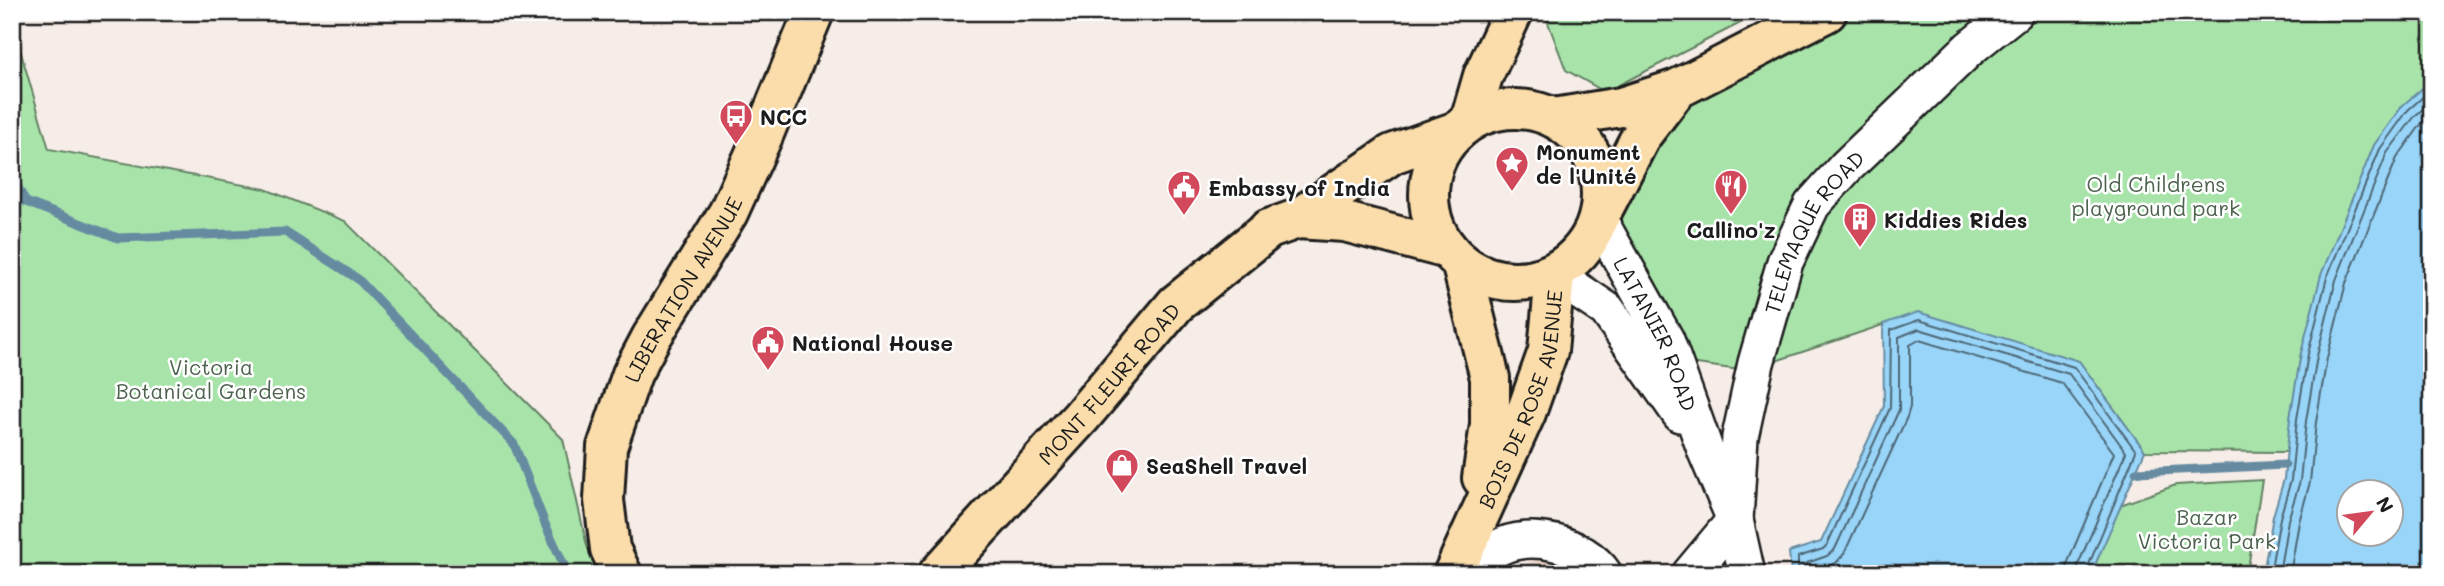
<svg xmlns="http://www.w3.org/2000/svg" width="2444" height="586" font-family="Mali,sans-serif">
<rect width="100%" height="100%" fill="#f7ede8"/>
<filter id="ink" filterUnits="userSpaceOnUse"><feTurbulence type="fractalNoise" baseFrequency=".0143" numOctaves="2"/><feDisplacementMap in="SourceGraphic" scale="14" xChannelSelector="R" yChannelSelector="G"/><feConvolveMatrix kernelMatrix="1 2 1 2 8 2 1 2 1" color-interpolation-filters="sRGB"/></filter>
<g filter="url(#ink)">
<path fill="#eed7cd" d="M1538,557L1582,562L1589,574H1511Z"/>
<path fill="#a8e4aa" stroke="#628063" stroke-width="2" d="M1544,12H1762L1605,92L1566,70Z
M1827,12H2432V80L2301,353L2287,452L2145,451L2079,361L1918,313L1746,371L1683,362L1598,218L1677,89Z
M12,22L49,149L265,189L345,221L563,439L587,546L599,574H12Z
M2262,480L2247,574H2091L2120,505L2176,485Z"/>
<path fill="#98d5f9" stroke="#668ba1" stroke-width="2" fill-rule="evenodd" d="M2432,80V574H2263L2273,516L2284,479L2290,418L2301,353L2321,275L2374,145L2403,105ZM2350,491H2392V534H2350Z
M1918,312L2079,361L2145,451L2091,574H1791L1789,552L1821,542L1884,406L1883,324Z"/>
<g fill="none" stroke-linecap="round" stroke-linejoin="round">
<path stroke="#4e6674" stroke-width="2" d="M1798,574V557L1823,549L1827,545L1890,408L1891,330L1919,320L2074,367L2136,451L2085,574
M1806,574L1807,563L1827,556L1835,549L1899,410V337L1919,329L2069,374L2126,452L2078,565L2077,574
M1817,574L1819,570L1836,563L1844,554L1907,417L1910,407V345L1919,340L2062,383L2114,453L2068,562L2066,574
M2270,574L2280,518L2291,480L2297,419L2308,354L2327,277L2380,149L2408,110L2432,89
M2279,574L2288,520L2300,481L2306,421L2317,356L2336,280L2387,153L2415,116L2432,101
M2290,574L2299,522L2310,482L2316,422L2327,358L2346,283L2397,158L2422,123L2432,115"/>
<path stroke="#668ba1" stroke-width="9" d="M12,177L26,202L118,238L285,232L358,279L514,444L545,524L568,574
M2136,472L2285,465"/>
<defs>
<g id="minor">
<path id="s1" d="M1598,218L1666,340L1706,452L1735,520L1747,574"/>
<path d="M1555,275L1607,310L1680,414"/>
<path id="s2" d="M1735,520L1740,437L1756,363L1785,262L1812,205L1846,167L1970,48L2015,12"/>
<path d="M1468,574C1477,566 1487,554 1498,548C1530,530 1584,544 1604,574"/>
<path d="M1690,574L1735,520"/>
</g>
<g id="major">
<circle cx="1515" cy="195" r="86"/>
<path d="M1554,118L1621,107L1677,89L1827,12"/>
<path d="M1470,121L1483,76L1513,12"/>
<path d="M1600,215L1641,136L1677,89"/>
<path d="M1297,219L1345,222L1448,249"/>
<path d="M1461,262L1490,378V425L1482,478"/>
<path id="s3" d="M622,574L610,549L604,500L607,447L632,374L651,338L728,213L763,136L814,12"/>
<path id="s4" d="M938,574L1081,417L1176,304L1269,229L1297,219L1392,154L1457,131"/>
<path id="s5" d="M1453,574L1526,413L1548,351L1555,275"/>
</g>
</defs>
<use href="#minor" stroke="#1c1c1c" stroke-width="40"/>
<use href="#major" stroke="#1c1c1c" stroke-width="44"/>
<use href="#minor" stroke="#fff" stroke-width="35"/>
<use href="#major" stroke="#fbddab" stroke-width="38"/>
</g>
</g>
<defs>
<symbol id="bus-pin" viewBox="-11 -11 22 30"><path d="M0 17L-7.5 6A9.5 9.5 0 1 1 7.5 6Z" fill="#d1495b" stroke="#fff"/><path d="M-5-6H5V4H4V6H2V4H-2V6H-4V4H-5ZM-3.5-4V0h7V-4ZM-3.5 1.2v1.5H-2V1.2ZM2 1.2v1.5H3.5V1.2Z" fill="#fff"/></symbol>
<symbol id="sight-pin" viewBox="-11 -11 22 30"><path d="M0 17L-7.5 6A9.5 9.5 0 1 1 7.5 6Z" fill="#d1495b" stroke="#fff"/><path d="M0-6L1.8-2.2L6-1.7L2.9 1.2L3.7 5.4L0 3.3L-3.7 5.4L-2.9 1.2L-6-1.7L-1.8-2.2Z" fill="#fff"/></symbol>
<symbol id="restaurant-pin" viewBox="-11 -11 22 30"><path d="M0 17L-7.5 6A9.5 9.5 0 1 1 7.5 6Z" fill="#d1495b" stroke="#fff"/><path d="M-5-6h1v4h1v-4h1v4h1v-4h1v5L-1.5 .5V6h-2V.5L-5-1ZM5-6V6H3V1.5H1.5Q1.5-4 5-6Z" fill="#fff"/></symbol>
<symbol id="civic-pin" viewBox="-11 -11 22 30"><path d="M0 17L-7.5 6A9.5 9.5 0 1 1 7.5 6Z" fill="#d1495b" stroke="#fff"/><path d="M-.6-6.5H3V-4.5H.6V-3L4-1V1h2V6H-6V1h2V-1L-.6-3ZM-1.2 2.5V6h2.4V2.5Z" fill="#fff"/></symbol>
<symbol id="building-pin" viewBox="-11 -11 22 30"><path d="M0 17L-7.5 6A9.5 9.5 0 1 1 7.5 6Z" fill="#d1495b" stroke="#fff"/><path d="M-4-6H4V6H1V3H-1V6H-4ZM-2.5-4.3h1.7v1.8h-1.7ZM.8-4.3h1.7v1.8H.8ZM-2.5-1h1.7V.8h-1.7ZM.8-1h1.7V.8H.8Z" fill="#fff"/></symbol>
<symbol id="shop-pin" viewBox="-11 -11 22 30"><path d="M0 17L-7.5 6A9.5 9.5 0 1 1 7.5 6Z" fill="#d1495b" stroke="#fff"/><path d="M-5-2.5h2.3a2.7 3.5 0 0 1 5.4 0H5L5.5 6h-11ZM-1.5-2.5h3a1.5 2.3 0 0 0-3 0Z" fill="#fff"/></symbol>
</defs>
<g fill-rule="evenodd">
<use href="#bus-pin" x="717" y="97" width="38" height="52"/>
<use href="#sight-pin" x="1493" y="144" width="38" height="52"/>
<use href="#restaurant-pin" x="1712" y="167" width="38" height="52"/>
<use href="#civic-pin" x="1165" y="168" width="38" height="52"/>
<use href="#building-pin" x="1841" y="200" width="38" height="52"/>
<use href="#civic-pin" x="749" y="323" width="38" height="52"/>
<use href="#shop-pin" x="1103" y="446" width="38" height="52"/>
</g>
<g text-anchor="middle" dominant-baseline="central" stroke-width="5" stroke-linejoin="round" paint-order="stroke">
<g font-size="21" font-weight="bold" fill="#1c1c1c" stroke="#fff" text-anchor="start">
<text x="760" y="116">NCC</text>
<text x="1536" y="151">Monument<tspan x="1536" dy="24">de l'Unité</tspan></text>
<text x="1208" y="187">Embassy of India</text>
<text x="1884" y="219">Kiddies Rides</text>
<text x="1731" y="229" text-anchor="middle">Callino'z</text>
<text x="792" y="342">National House</text>
<text x="1146" y="465">SeaShell Travel</text>
</g>
<g font-size="21" fill="#4d624e" stroke="#fff">
<text x="2156" y="183">Old Childrens<tspan x="2156" dy="24">playground park</tspan></text>
<text x="211" y="366">Victoria<tspan x="211" dy="24">Botanical Gardens</tspan></text>
<text x="2207" y="516">Bazar<tspan x="2207" dy="24">Victoria Park</tspan></text>
</g>
<g font-size="21" fill="#1c1c1c" stroke="#fff">
<text stroke="none"><textPath href="#s2" startOffset="304">TELEMAQUE ROAD</textPath></text>
<text stroke="none"><textPath href="#s3" startOffset="306">LIBERATION AVENUE</textPath></text>
<text stroke="none"><textPath href="#s1" startOffset="130">LATANIER ROAD</textPath></text>
<text stroke="none"><textPath href="#s4" startOffset="256">MONT FLEURI ROAD</textPath></text>
<text stroke="none"><textPath href="#s5" startOffset="189">BOIS DE ROSE AVENUE</textPath></text>
</g>
</g>
<rect width="2444" height="586" fill="none" stroke="#fff" stroke-width="42"/>
<rect x="21" y="21" width="2402" height="544" fill="none" stroke="#1c1c1c" stroke-width="2.5" filter="url(#ink)"/>
<g transform="translate(2370 513) rotate(61)"><circle r="33" fill="#ffffff" stroke="#a4a4a4" stroke-width="2"/>
<path d="M0-5L12 26L0 18L-12 26Z" fill="#d1495b"/>
<text y="-10" font-size="19" font-weight="bold" text-anchor="middle" fill="#1c1c1c">N</text>
</g>
</svg>
